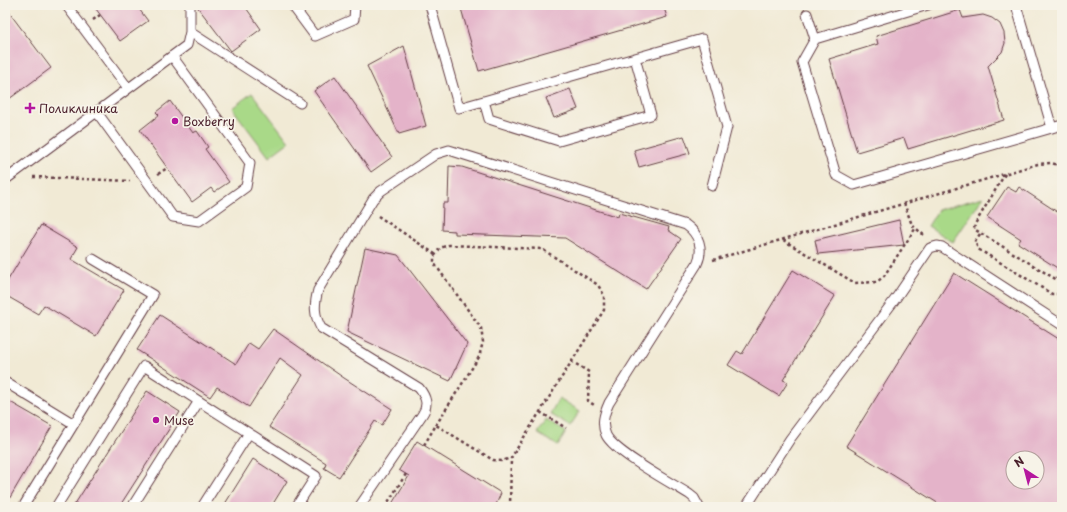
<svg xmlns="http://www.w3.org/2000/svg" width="1067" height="512" font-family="'Playpen Sans',sans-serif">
<rect width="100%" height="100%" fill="#f7f3e8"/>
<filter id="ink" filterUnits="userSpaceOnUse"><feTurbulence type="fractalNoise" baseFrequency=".025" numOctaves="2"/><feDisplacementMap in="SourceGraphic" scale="8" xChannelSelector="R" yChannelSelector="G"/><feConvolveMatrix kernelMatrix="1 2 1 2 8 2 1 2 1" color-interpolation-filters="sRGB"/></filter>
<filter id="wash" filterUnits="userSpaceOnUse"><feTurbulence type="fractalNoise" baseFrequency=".012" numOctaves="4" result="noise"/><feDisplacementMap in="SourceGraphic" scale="16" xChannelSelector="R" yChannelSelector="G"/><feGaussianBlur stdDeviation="0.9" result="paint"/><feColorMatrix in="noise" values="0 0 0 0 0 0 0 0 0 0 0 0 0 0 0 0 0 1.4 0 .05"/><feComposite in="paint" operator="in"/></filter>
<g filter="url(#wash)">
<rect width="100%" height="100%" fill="#f1ead5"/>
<path fill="#a9d988" stroke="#7a7c5a" d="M252,93L289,142L269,157L232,108Z
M983,197L953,242L928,226L938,210Z
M559,398L580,411L570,426L550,414Z
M546,420L566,432L558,446L537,433Z"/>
<g id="blocks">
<path fill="#e4b3c9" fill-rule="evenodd" d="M93,5H136L148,21L120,41Z
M196,5H244L261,29L231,51Z
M460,5H663L667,17L479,71Z
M5,7L51,68L5,102Z
M960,10L963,18L983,15L992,18L1000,24L1004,33L1005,43L1002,52L988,66L1004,120L908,149L904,138L857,152L829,59L878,44L876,36Z
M404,46L426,126L399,134L367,66Z
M335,76L392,157L371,172L314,91Z
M570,89L578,109L554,118L546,98Z
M170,101L193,133L197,131L208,147L205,149L229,182L214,192L211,188L192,202L140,130L159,115L156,112Z
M684,136L690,153L639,167L634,150Z
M449,166L462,167L618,217L619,213L669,227L668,230L681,239L646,289L565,238L455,234V231L442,230L443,203H448Z
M1007,187L1016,192L1019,187L1062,215V271L1018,243L1021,239L987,217Z
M899,220L904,245L818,254L815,240Z
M41,225L78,247L71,259L124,290L96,336L44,305L38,314L5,295V285Z
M365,248L398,255L467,344L450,381L347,332Z
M793,270L835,296L783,380L788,382L779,396L728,365L737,351L742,354Z
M954,273L1062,341V507H944L846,446ZM1013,458H1037V482H1013Z
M160,315L236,364L249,343L258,349L273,329L344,378L392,409L382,425L375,421L339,477L324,468L326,463L269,427L303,375L280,358L249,407L217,387L210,397L137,350Z
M147,391L180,412L119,507H73Z
M5,399L52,426L5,506Z
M417,441L501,493L495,507H390L409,476L399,470Z
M253,459L287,481L271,507H223Z"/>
</g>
</g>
<g filter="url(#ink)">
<use href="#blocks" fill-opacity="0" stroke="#633d44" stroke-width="1"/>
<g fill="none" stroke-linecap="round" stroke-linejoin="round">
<defs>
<path id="service" d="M66,5L128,88
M292,5L315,36L354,19L355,5
M430,5L459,108L702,39L727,127L712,186
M1016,5L1052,128
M807,14L815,39L802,62L836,175L854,185L1062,125
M190,32L300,103
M815,39L928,5
M484,101L489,119L559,141L651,115L635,58
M96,111L173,217L199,221L246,187L250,163L172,56
M5,180L187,45L190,32V5
M5,382L74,424
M23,507L153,295L93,259
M56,507L144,366L316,476L296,507
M132,507L199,401
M202,507L249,433
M359,507L422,415C429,405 426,397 419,388L321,328C314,315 314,305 318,290L373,199L381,191L436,154L449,150L686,225C699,234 704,249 697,264L609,403C604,414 601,424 606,435C614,452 671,483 689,494L694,498L699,507
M746,507L790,439L896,298L930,248L937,246L942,247L1062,325"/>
</defs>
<use href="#service" stroke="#633d44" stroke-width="11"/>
<path stroke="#633d44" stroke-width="2.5" stroke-dasharray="3 3" stroke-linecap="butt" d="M93,20L100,15
M158,174L167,168
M1005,174L975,224L974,229L1062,283
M33,177L130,181
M904,203L912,225L925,236
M378,216L435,254
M980,234L975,241L978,249L1052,294H1058L1062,289
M783,240L855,283L877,282L884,276L915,229
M713,260L1038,164L1051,163L1062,166
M571,361L589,372L588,401L594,405
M540,412L566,428
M424,445L436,425L493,460L502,461L511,458L604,310V295L598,285L542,249L449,245L440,248L434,257V263L481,328L483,342L479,357L436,425
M385,507L406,474
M510,507L511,458"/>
<use href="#service" stroke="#fff" stroke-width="9"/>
</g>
</g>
<g fill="#b5179e" stroke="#f7f3e8" stroke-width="1.5">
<path d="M28 102h4v4h4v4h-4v4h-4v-4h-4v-4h4z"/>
<circle cx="175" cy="121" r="4"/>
<circle cx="156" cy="420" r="4"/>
</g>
<g text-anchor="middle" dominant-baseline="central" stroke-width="3.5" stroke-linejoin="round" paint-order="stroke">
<g font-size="12" fill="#4a1f2b" stroke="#f7f3e8" text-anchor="start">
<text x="39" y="108">Поликлиника</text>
<text x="183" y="121">Boxberry</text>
<text x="164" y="420">Muse</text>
</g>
</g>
<rect width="1067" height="512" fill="none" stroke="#f7f3e8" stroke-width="20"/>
<g transform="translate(1025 470) rotate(324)"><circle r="19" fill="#f7f3e8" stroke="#b29e9c"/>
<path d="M0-3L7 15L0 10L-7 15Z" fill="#b5179e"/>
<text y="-6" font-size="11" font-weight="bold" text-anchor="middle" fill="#4a1f2b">N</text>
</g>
</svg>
